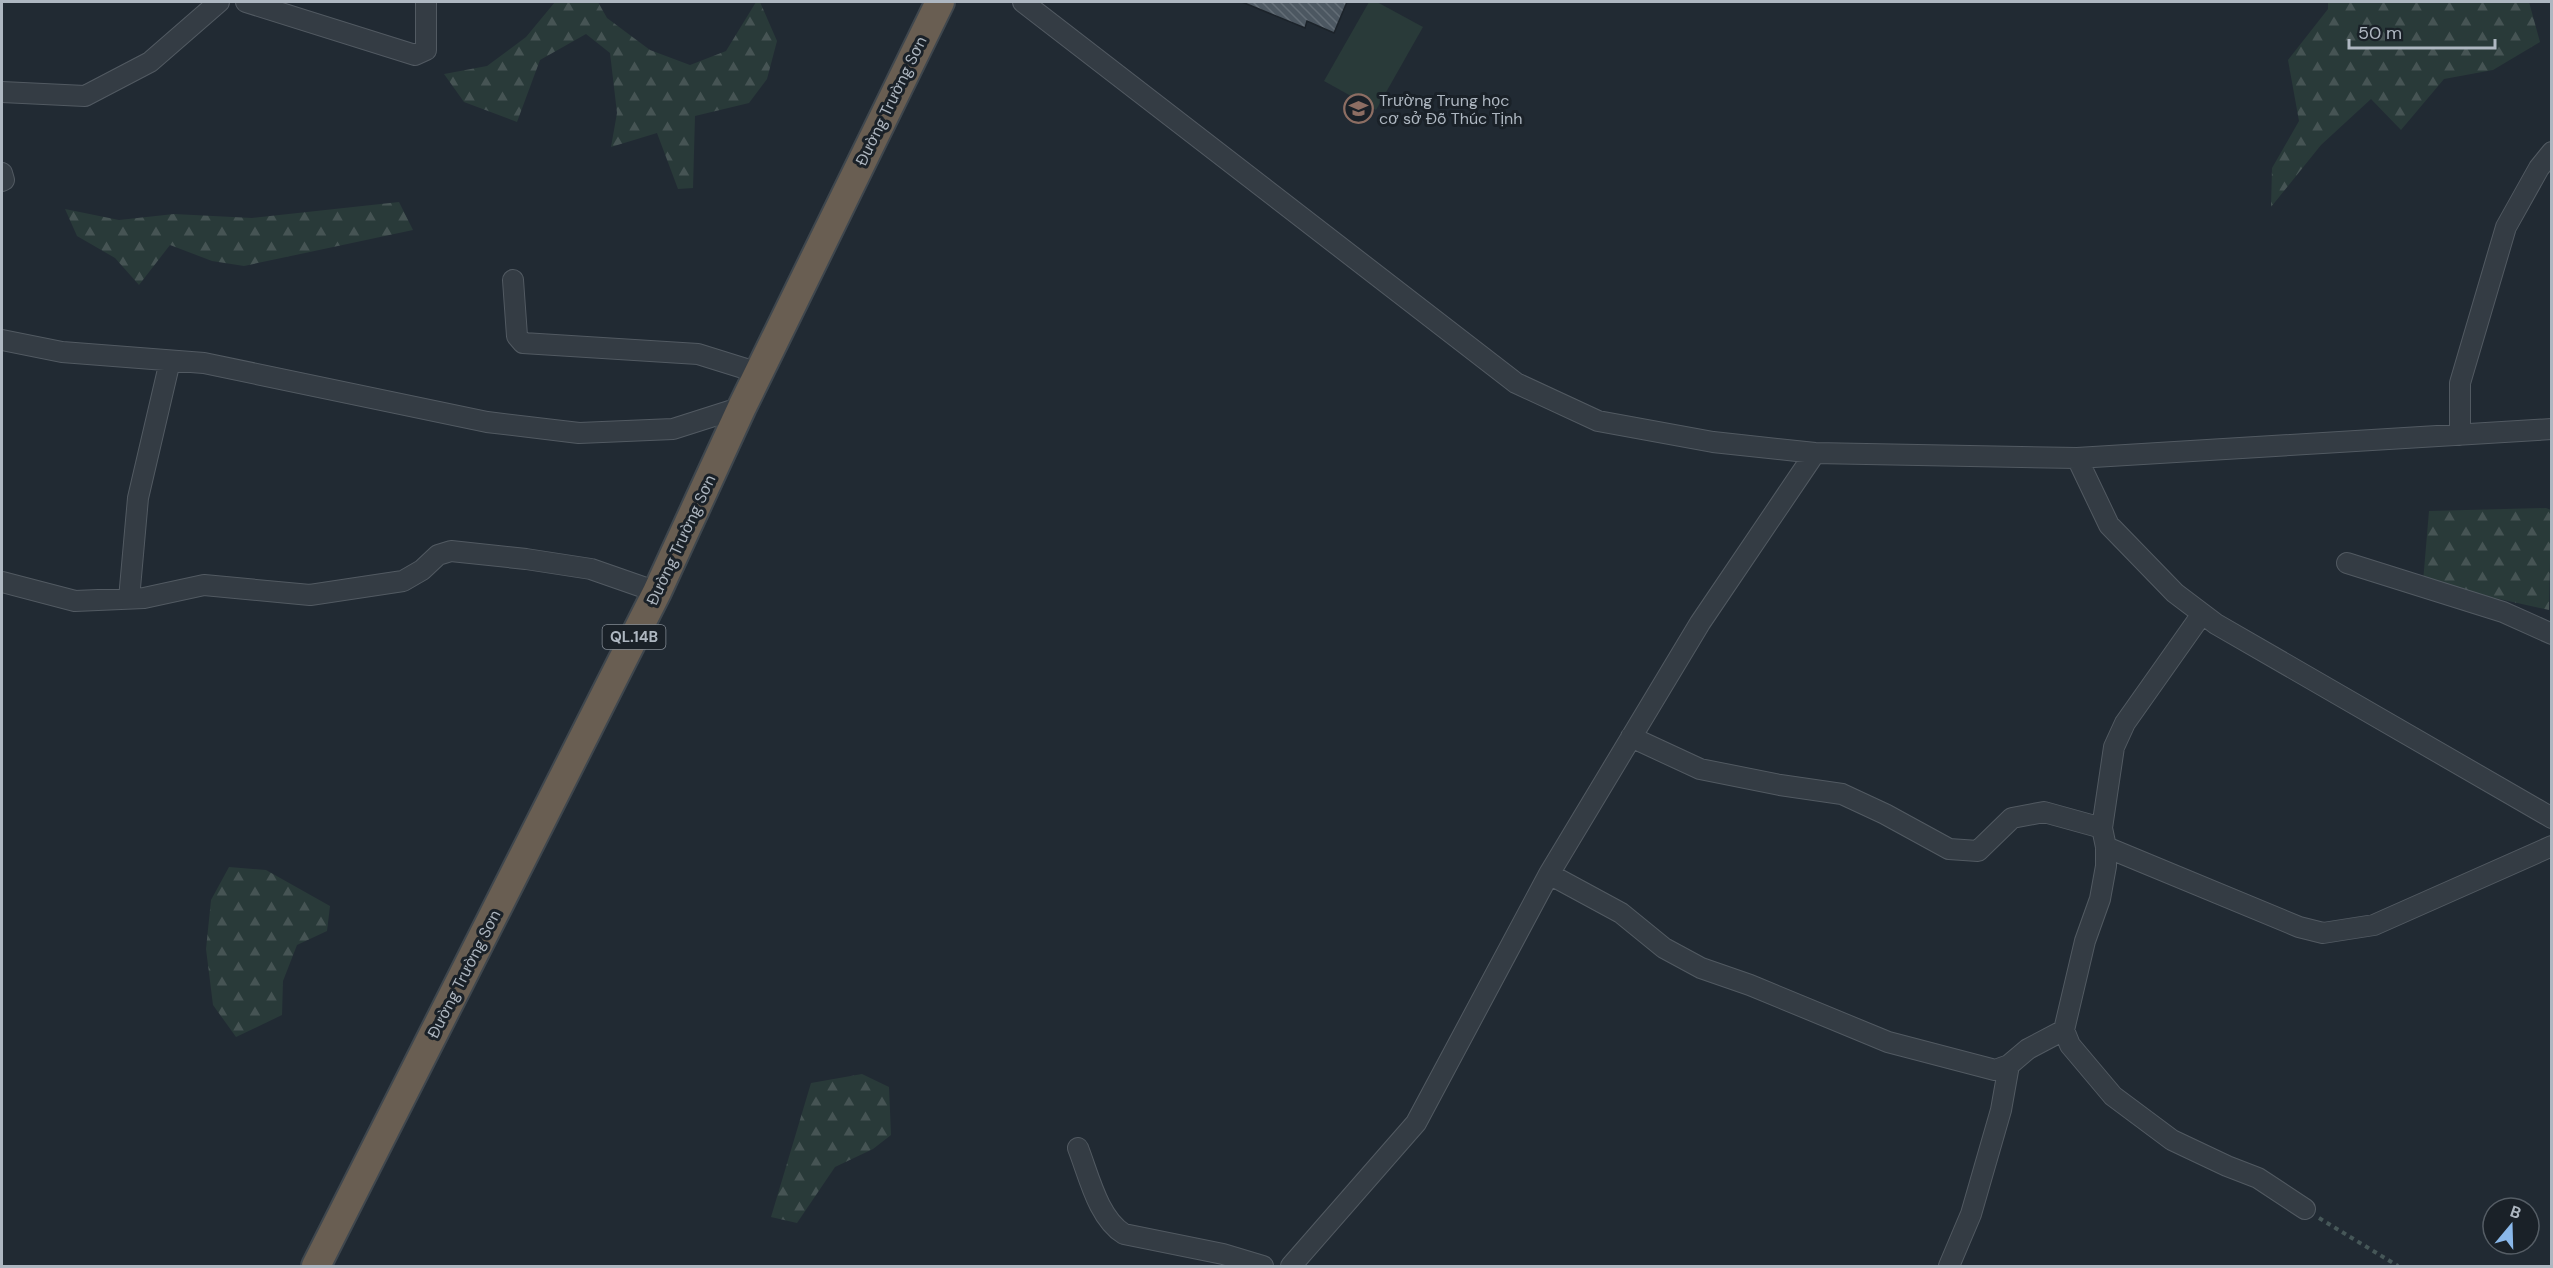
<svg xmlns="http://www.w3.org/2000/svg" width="2553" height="1268" font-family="'DM Sans',sans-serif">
<defs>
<pattern id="forest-firs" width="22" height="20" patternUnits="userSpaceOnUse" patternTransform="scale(1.5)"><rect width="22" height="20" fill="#293a39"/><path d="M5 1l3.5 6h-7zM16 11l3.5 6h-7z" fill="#465454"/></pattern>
<pattern id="building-back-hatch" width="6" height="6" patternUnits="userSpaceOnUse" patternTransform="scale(1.5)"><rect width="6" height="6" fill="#4c5761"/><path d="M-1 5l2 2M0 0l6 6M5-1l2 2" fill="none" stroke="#636d76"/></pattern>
</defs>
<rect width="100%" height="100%" fill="#212a33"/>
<path fill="#293a39" d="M1369,2H1377L1423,27L1376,110L1324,81Z"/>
<path fill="url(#forest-firs)" d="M555,2H598L607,18L650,50L690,65L726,51L756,2H760L777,41L767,79L749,103L695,116L693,188L678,189L657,133L611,147L617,113L610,53L586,34L540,60L517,122L464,102L444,74L487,66L526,37Z
M2328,2H2529L2540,42L2493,70L2444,79L2401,130L2371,99L2321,145L2271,207L2272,168L2299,121L2288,60L2328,9Z
M399,202L413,230L244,266L212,261L170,245L139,285L115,258L77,236L65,209L119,220L174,214L252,218Z
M2546,508L2551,510L2549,610L2423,582L2429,511Z
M229,867L266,870L330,906L327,931L297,945L283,981L282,1015L236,1037L213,1005L206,949L211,900Z
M862,1074L889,1087L891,1135L873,1149L835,1167L797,1223L771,1217L811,1083Z"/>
<path fill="url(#building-back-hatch)" stroke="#1c232a" stroke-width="1.5" d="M1242,2H1347L1334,33L1307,21L1305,28Z"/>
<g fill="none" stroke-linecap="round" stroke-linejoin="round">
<defs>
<path id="minor" d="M246,2L415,55L426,50V2
M1023,2L1516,383L1598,421L1713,442L1815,453L2077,458L2552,429
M2,92L85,96L150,62L219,2
M2,173L4,180L2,181
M513,280L517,336L523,343L698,354L759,373
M2,340L62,352L204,363L487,422L579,433L673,429L742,407
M2460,435V383L2506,227L2539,168L2552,152
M2077,458L2109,525L2175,593L2216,624L2552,818
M2347,563L2503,612L2552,634
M2,582L75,601L144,598L204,585L310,595L403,581L422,570L438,555L451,551L526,559L591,569L657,592
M129,599L138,498L170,361
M2202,614L2125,723L2114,747L2102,828L2106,847V866L2100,899L2085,941L2064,1030L2070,1045L2113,1096L2172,1140L2227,1166L2258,1178L2305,1209
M1631,737L1700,769L1780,785L1842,794L1885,814L1949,849L1978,851L2012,818L2044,812L2102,828
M2106,847L2299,927L2323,933L2374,925L2552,846
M1549,874L1621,913L1664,948L1701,968L1750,985L1888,1042L1995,1070L2009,1065L2028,1049L2064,1030
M1078,1148C1089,1176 1098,1218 1124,1234L1223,1254L1263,1266
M1291,1266L1416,1123L1549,874L1700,623L1815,453
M1949,1266L1971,1214L2001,1110L2009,1065"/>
<path id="highway" d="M316,1266L657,592L742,407L940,2"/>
</defs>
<use href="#minor" stroke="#525a62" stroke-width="22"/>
<use href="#highway" stroke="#3f474e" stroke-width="32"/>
<path stroke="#465758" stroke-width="4" stroke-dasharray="4.5 4.5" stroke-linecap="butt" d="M2319,1218L2398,1266"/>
<use href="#minor" stroke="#343c44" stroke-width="20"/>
<use href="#highway" stroke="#695e52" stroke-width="28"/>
</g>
<defs>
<symbol id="school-ring" viewBox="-11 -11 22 22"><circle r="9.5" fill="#1a2128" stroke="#8d6e63" stroke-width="1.5"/><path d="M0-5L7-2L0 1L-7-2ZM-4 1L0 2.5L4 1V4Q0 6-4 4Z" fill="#8d6e63"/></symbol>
</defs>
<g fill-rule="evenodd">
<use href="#school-ring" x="1342" y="92" width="33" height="33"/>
</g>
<g text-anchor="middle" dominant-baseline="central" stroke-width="6" stroke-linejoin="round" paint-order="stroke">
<rect fill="#1a2128" stroke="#828a93" stroke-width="1.5" x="602.5" y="625" width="63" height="24" rx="4.5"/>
<g font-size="15" font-weight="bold" fill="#aeb7c1">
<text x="634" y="637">QL.14B</text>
</g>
<g font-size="16" fill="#aeb7c1" stroke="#1a2128" text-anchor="start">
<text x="1379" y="100">Trường Trung học<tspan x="1379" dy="18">cơ sở Đỗ Thúc Tịnh</tspan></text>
</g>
<g font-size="16" fill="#aeb7c1" stroke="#1a2128">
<text transform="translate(891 101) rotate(-64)">Đường Trường Sơn</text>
<text transform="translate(681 540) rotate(-65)">Đường Trường Sơn</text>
<text transform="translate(464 974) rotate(-63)">Đường Trường Sơn</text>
</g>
</g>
<rect width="2553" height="1268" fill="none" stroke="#aeb7c1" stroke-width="6"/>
<g transform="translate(2511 1226) rotate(19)"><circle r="28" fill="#1a2128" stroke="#555d65" stroke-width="1.5"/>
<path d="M0-4.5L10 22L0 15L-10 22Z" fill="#8ab8ea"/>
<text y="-9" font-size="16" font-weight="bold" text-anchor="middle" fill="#aeb7c1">B</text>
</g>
<path d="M2349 39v9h146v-9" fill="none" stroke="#aeb7c1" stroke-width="3"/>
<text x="2358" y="39" font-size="18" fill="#aeb7c1" stroke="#1a2128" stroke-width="4.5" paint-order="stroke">50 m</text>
</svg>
